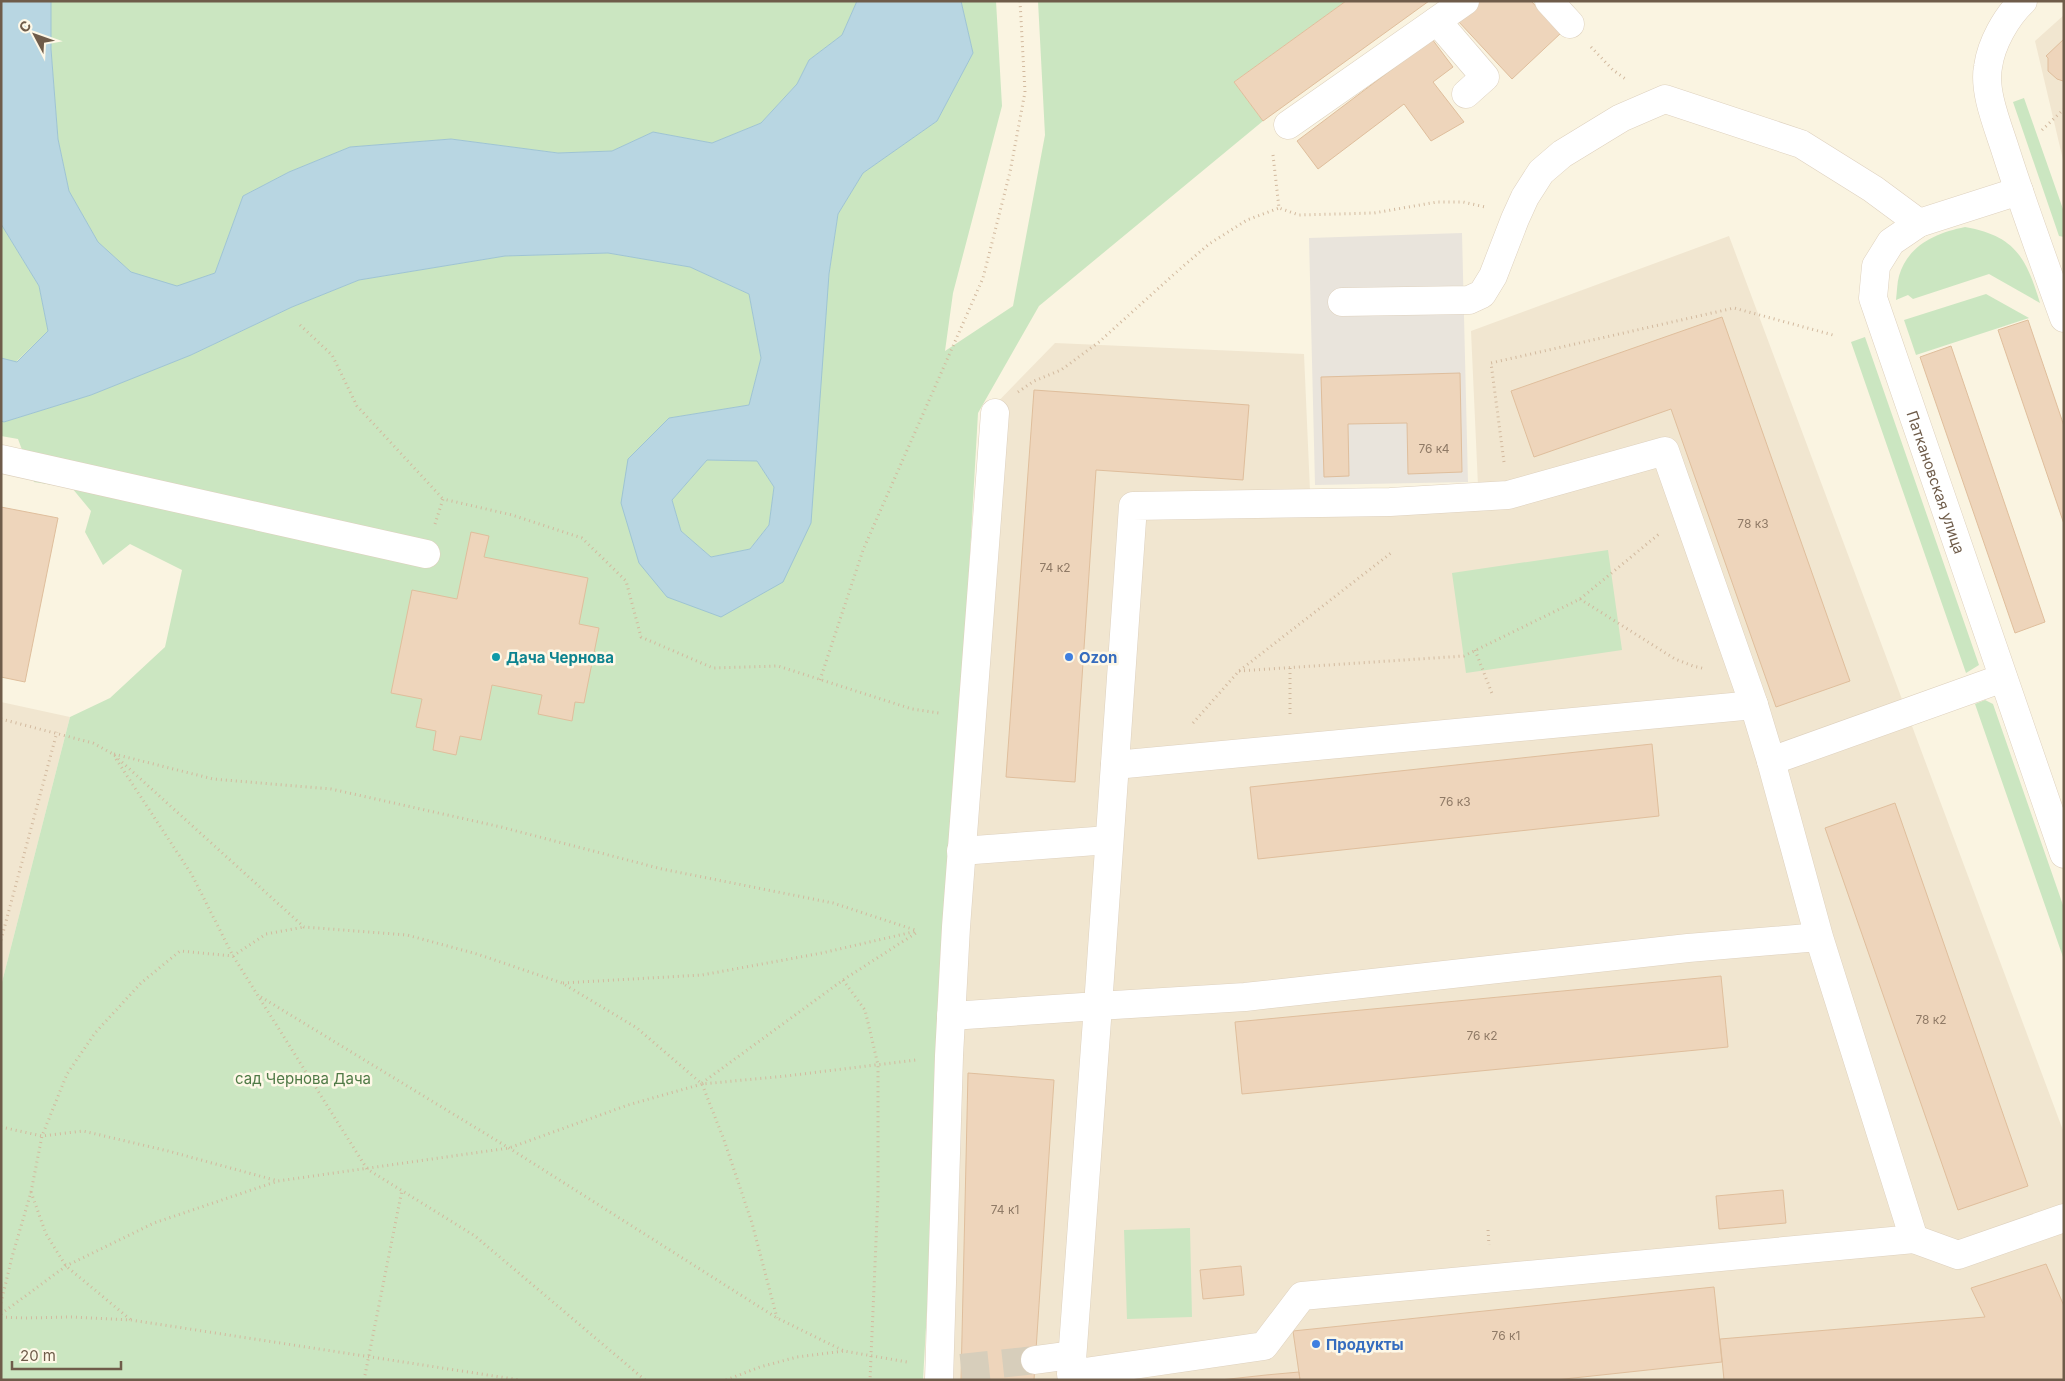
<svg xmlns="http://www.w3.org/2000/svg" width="2065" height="1381" font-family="Inter,sans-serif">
<rect width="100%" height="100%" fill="#faf4e1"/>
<path fill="#f1e6d0" d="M2064,15V164L2035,41Z
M1729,236L2064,1133V1380H926L985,415L1055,343L1304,354L1310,491L1478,486L1471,331Z
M1,702L70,717L1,986Z"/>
<path fill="#e9e4dc" d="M1462,233L1468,482L1315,485L1309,238Z"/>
<path fill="#cbe6c1" d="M51,1H857L842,35L809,60L797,84L761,123L712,143L653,132L612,151L558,153L451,139L350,147L289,172L243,196L215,273L177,287L131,272L98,242L69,191L58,139L51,49Z
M961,1H996L1002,106L953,293L945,351L1013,306L1045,135L1038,1H1346L1234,82L1263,121L1039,306L978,413L923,1380H1V986L70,717L110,698L165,647L182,570L130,544L103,565L85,532L91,511L72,488L34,482L18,439L1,436V421L4,422L91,395L191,355L292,307L359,280L505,256L608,253L690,267L749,294L761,358L749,405L669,418L639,563L783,582L838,214L863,173L937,121L973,53Z
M2024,98L2064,212V237L2059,236L2013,102Z
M1,224L39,286L48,331L16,362L1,358Z
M1965,227C2015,236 2026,257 2040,303L1989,274L1913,299L1908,295L1896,300C1897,292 1897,283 1899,276C1908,245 1936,233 1965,227Z
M1986,294L2029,318L1916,355L1904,320Z
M1865,337L1979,665L1966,673L1851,342Z
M707,460L757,461L774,487L769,525L750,549L711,557L681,531L672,500Z
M1608,550L1622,650L1466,673L1452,573Z
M1985,700L1993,704L2064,908V960L1975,704Z
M1190,1228L1192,1317L1127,1319L1124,1230Z"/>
<path fill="#b8d6e2" stroke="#9ec4d3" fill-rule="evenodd" d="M1,1H51V49L58,139L69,191L98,242L131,272L177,286L215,273L243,196L289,172L350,147L451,139L558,153L612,151L653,132L712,143L761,123L797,84L809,60L842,35L857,1H961L973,53L937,121L863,173L838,214L829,274L811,523L783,582L721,617L667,597L639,563L621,503L628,459L669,418L749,405L761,358L749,294L690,267L608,253L505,256L359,280L292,307L191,355L91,395L4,422L1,421V358L17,362L48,331L39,286L1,224ZM707,460L757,461L774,487L769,525L750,549L711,557L681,531L672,500Z"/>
<path fill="#eed5bb" stroke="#dfbe9c" d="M1346,1H1429L1263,121L1234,82Z
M1480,1H1531L1561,33L1512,79L1458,21Z
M1432,39L1453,67L1433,82L1464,122L1431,141L1404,104L1318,169L1297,141Z
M2064,39V81H2063L2057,79L2048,71V58L2046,56Z
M1722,317L1850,681L1776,707L1671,409L1534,457L1511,391Z
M2028,320L2064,426V524L1998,330Z
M1951,346L2045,622L2015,633L1920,357Z
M1460,373L1462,472L1408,474L1407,423L1348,424L1349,476L1324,477L1321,377Z
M1034,390L1249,405L1243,480L1096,470L1075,782L1006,777Z
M1,507L58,518L25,682L1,677Z
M471,532L489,536L484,557L588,578L579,624L599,628L584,703L575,702L572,721L538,714L542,695L492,685L481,740L460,736L456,755L433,750L436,731L416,727L422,699L391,693L412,590L457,599Z
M1652,744L1659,816L1258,859L1250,787Z
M1895,803L2028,1186L1958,1210L1825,828Z
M1721,976L1728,1047L1242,1094L1235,1022Z
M968,1073L1054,1080L1034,1380H961Z
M1783,1190L1786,1223L1719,1229L1716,1196Z
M2046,1264L2064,1306V1380H1724L1720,1339L1985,1317L1971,1288Z
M1241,1266L1244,1295L1203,1299L1200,1270Z
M1714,1287L1722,1362L1555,1380H1300L1293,1331Z
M1299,1372L1300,1380H1220L1266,1375Z"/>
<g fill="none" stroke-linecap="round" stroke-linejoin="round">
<path stroke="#d7cebb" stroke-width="28" stroke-dasharray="28 14" stroke-linecap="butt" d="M961,1368L1035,1360"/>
<defs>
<g id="minor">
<path d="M1549,1L1570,24"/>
<path d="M2023,1C2006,17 1991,44 1988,67C1983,92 1999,129 2006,152C2024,208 2044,263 2064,318"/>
<path d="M1437,21L1485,77L1466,94"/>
<path d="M1288,125L1465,1"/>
<path id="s1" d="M2019,191L1919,223L1891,242L1876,266L1873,298L2064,854"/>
<path d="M1342,302L1469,300L1482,294L1493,276L1515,219L1525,197L1541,172L1562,154L1621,118L1665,99L1801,144L1873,189L1919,223"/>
<path d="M1,459L426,554"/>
<path d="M1115,765L1754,705"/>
<path d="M961,851L1109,840"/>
<path d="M1819,937L1688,948L1245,997L1098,1006L1071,1374L1264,1346L1302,1296L1914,1239L1819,937L1771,761L2003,678"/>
<path d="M951,1016L1098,1006L1133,506L1390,502L1508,495L1665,451L1754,705L1771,761"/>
<path d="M1914,1239L1958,1255L2064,1218"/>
<path d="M1035,1360L1072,1355"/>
<path d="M939,1380L949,1056L956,927L995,413"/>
</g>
</defs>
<use href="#minor" stroke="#ded1be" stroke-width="29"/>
<path stroke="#d2b99e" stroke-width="3" stroke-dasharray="1 4" stroke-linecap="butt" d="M1591,47L1613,70L1627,80
M2042,130L2064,109
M1273,155L1279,208L1299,215L1374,213L1437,202H1463L1485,207
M300,325L332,355L357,406L443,499
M1018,392L1034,381L1061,370L1099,342L1172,276L1209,244L1247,220L1279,208
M1504,462L1491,363L1734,308L1833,335
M435,524L443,499L512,515L582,538L626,581L641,637L713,668L778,666L912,709L939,713
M1580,599L1675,659L1693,666L1706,669
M1475,650L1493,696
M1290,668V715
M1239,671L1464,656L1580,599L1659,534
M820,680L863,550L983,278L1010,172L1025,92L1020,1
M1,719L93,743L113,754L304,927L407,935L477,954L562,983L637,1028L702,1084L724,1140L752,1223L777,1318
M1193,723L1239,671L1391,553
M114,754L213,779L331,789L501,827L662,869L833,903L918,931
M116,759L192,875L233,956L367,1169L475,1236L645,1380
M1,940L57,732
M843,980L865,1010L878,1065V1195L870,1380
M563,983L702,975L822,953L917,931
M261,997L509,1148L777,1318L844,1351L907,1362
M702,1083L843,980L916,933
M1,1127L42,1136L83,1131L168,1151L278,1181
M31,1192L46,1234L66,1266L131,1320
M1488,1230L1489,1245
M1,1303L12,1257L31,1192L42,1136L67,1074L95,1033L141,983L180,951L233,956L266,934L304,927
M1,1314L66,1266L154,1223L278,1181L509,1148L628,1105L702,1084L786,1076L916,1060
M1,1317L25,1318L71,1317L131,1320L520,1380
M364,1380L402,1190
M726,1380L760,1367L797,1357L844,1351"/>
<use href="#minor" stroke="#fff" stroke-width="28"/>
</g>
<circle fill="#0f9aa8" stroke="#fef8e7" stroke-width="2" cx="496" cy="657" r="5"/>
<g fill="#3f7fe0" stroke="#fef8e7" stroke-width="2">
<circle cx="1069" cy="657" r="5"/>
<circle cx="1316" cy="1344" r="5"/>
</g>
<g text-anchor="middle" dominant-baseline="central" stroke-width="5" stroke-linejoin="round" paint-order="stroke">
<g font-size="12" fill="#8f7a66">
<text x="1434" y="448">76 к4</text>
<text x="1753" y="523">78 к3</text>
<text x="1055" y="567">74 к2</text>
<text x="1455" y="801">76 к3</text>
<text x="1931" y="1019">78 к2</text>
<text x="1482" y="1035">76 к2</text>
<text x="1005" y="1209">74 к1</text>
<text x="1506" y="1335">76 к1</text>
</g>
<g font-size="15" fill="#6f5c4a" stroke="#fef8e7">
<text stroke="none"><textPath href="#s1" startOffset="394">Паткановская улица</textPath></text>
</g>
<g font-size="15" font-weight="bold" fill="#0d838f" stroke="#fef8e7" text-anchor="start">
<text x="506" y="657">Дача Чернова</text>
</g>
<g font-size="15" font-weight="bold" fill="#366cbe" stroke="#fef8e7" text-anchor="start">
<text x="1079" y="657">Ozon</text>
<text x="1326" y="1344">Продукты</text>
</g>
<g font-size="15" fill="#4f7a46" stroke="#fef8e7">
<text x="303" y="1078">сад Чернова Дача</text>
</g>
</g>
<rect width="2065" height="1381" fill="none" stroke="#6f5c4a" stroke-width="5"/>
<g transform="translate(35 35) rotate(311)" stroke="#fef8e7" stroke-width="4" paint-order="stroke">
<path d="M0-4L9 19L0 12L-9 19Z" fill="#6f5c4a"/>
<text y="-8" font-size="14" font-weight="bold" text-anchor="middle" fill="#6f5c4a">С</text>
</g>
<path d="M12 1361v8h109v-8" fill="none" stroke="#6f5c4a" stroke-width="2.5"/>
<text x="20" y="1361" font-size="15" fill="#6f5c4a" stroke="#fef8e7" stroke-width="4" paint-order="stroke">20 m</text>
</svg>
